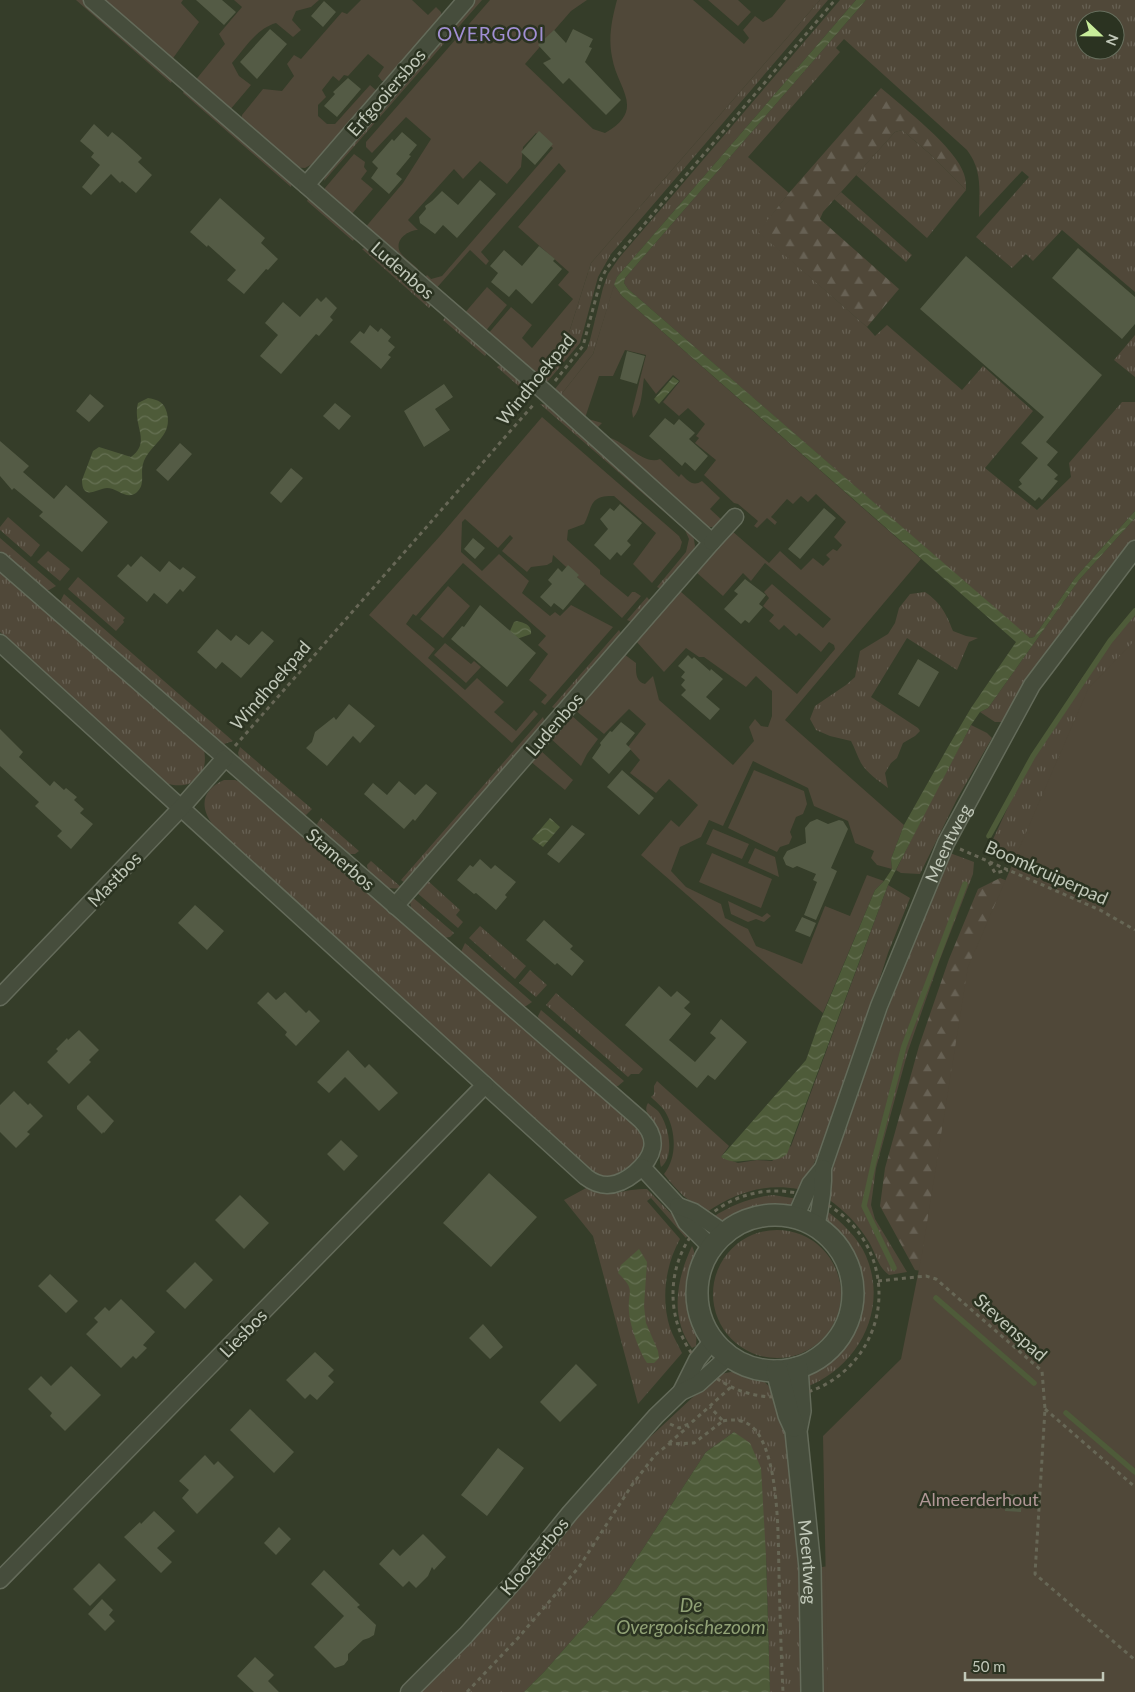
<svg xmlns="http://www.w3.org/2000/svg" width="1135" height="1692" font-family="Lato,sans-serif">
<defs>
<pattern id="grass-tufts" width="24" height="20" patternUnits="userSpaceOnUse" patternTransform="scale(1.25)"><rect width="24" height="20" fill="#504839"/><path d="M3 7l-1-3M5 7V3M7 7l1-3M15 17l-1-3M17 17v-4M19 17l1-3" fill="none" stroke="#676154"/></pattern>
<pattern id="forest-firs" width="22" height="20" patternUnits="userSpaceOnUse" patternTransform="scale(1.25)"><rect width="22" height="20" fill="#504839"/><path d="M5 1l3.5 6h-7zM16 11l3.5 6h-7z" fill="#676154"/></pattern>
<pattern id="water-waves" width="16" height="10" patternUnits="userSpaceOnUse" patternTransform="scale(1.25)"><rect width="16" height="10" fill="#4e5b39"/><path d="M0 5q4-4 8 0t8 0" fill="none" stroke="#667154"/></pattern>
</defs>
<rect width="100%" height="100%" fill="#353d29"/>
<path fill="url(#grass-tufts)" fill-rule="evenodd" d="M76,0H84L173,78L171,83Z
M475,0H482L324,181L326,171Z
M820,0H828L611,254L598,277L580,343L548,381L542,383L536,378L566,342L591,263Z
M840,0H856L617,277L593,354L560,396L556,393L555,389L587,349L590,340L603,288L608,274L619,258Z
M866,0H1135V292L1062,230L1033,261L1026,254L1012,268L976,237L1029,177L1022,171L979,217C979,192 983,171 967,150L844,39L836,48L840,52L748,157L789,193L759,232L867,327L875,336L887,325L962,390L983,366L1033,411L985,468L1037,510L1071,477L1069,463L1122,402H1135V511L1075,578L1034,637L1030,638L1027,636L628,289L624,283L625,278ZM1085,20H1115V50H1085Z
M184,91H188L292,182L291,187L183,93Z
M902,130L930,154L966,190L927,238L856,175L895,132Z
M841,192L912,255L906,262L834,199Z
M308,199H311L354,235V239L353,241L307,201Z
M365,248H368L430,302L431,305L429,308L362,249Z
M445,318L485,351L486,354L485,356L443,320Z
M1135,335V377L1114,360Z
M500,365L532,391L533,394L532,398L497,367Z
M540,404L549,405L693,534L695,546L693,552L661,589L657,587L686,552L689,539L685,530Z
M8,517L40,545L31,557L0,530V527Z
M1135,518V540C1086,597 1042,658 1002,722H995L980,712L988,708L1079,580Z
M0,538L56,586L49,590H44L0,551Z
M48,551L70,569L60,581L37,562Z
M0,571L203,746C211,774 193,792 165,783L0,632Z
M78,577L125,618L123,620L124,622L116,631L68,589Z
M925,592C941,603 946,613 953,631L966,636L978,638L969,642L957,670L907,638L871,697L918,728L920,731L915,736L903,743L897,758L891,763L885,773L888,788C879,781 867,773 861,763C857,756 855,748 851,741L830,736L816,730L810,719L815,706L846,685L855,677L860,651L888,634L895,623L899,608L910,594Z
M64,594L233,741L224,744L219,742L63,606L61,600Z
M647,597L650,601L632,622L627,620Z
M1135,610V658L1021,862L989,848L1025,770L1082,678Z
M619,630L622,635L556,709L552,707Z
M543,717L545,723L405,883L401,880Z
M971,725L987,733L992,738L957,799L920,874L901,873L896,870L928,806Z
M240,747L312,809L306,815L300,813L240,761L238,753Z
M224,780H235L246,784L637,1125C642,1131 646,1138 645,1146C644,1157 618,1177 607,1177C601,1177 595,1173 590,1169L213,825C199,806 202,790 224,780Z
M321,818L359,851L355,854H347L318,827L317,824Z
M950,853L974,862L973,874L939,962L908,1051L876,1168L871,1205L875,1219L907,1272L889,1275C878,1267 876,1254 869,1242C858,1224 845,1211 828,1199V1187L835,1160L914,935Z
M371,861L401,887C389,893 368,880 367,865Z
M427,880L460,910L456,915L463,922L458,928L416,892Z
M888,885L910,898L888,953L843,1093L827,1134L804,1186L798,1189C764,1183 735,1193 707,1212C691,1205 674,1188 664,1174C677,1158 676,1133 667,1115C664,1108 657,1103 651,1097L654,1094V1086L657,1081L729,1146L721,1157L738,1163L757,1160L772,1161L791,1146Z
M411,896L454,933L450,937L444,938L412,911L410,902Z
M480,926L526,966L515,979L469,938Z
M465,943L532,1002L526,1006H521L463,957L461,952Z
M530,970L547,985L536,997L519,983Z
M556,993L643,1069L639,1074H631L628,1077L546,1005Z
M541,1010L624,1081L618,1086H613L539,1021L538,1016Z
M648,1103C651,1106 655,1108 658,1111C668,1123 676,1155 661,1167C659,1159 660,1154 660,1147C659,1140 655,1131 653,1124C650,1115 643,1112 648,1103Z
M588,1187C613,1200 622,1188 647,1189L687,1230L688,1235L686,1238L651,1198L647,1201L680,1239C665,1266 661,1299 670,1328C673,1336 678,1345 682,1353L638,1404L593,1236L564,1200Z
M773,1195L798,1199L792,1205L782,1210L761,1212L725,1221L713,1217C731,1205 752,1197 773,1195Z
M826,1210C841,1222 858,1237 866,1256C889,1310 858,1368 804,1388C808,1372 819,1368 831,1358C850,1342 861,1314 859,1289C858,1277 855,1262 849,1252C843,1242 829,1233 826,1221C825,1218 826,1213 826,1210Z
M713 1294a64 64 0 1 1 128 0a64 64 0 1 1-128 0Z
M692,1246C702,1266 686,1286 689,1307C690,1311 692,1315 693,1319C696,1328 697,1336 696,1346L692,1348C669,1317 677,1278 692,1246Z
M742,1370C760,1377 769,1382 778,1401C785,1417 789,1446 792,1464C803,1539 802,1616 805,1692H770L766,1556L734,1432L706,1452L616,1590L544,1672L524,1692H417L617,1468L709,1382L720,1374Z
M851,1562L850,1692H820L817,1568Z"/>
<path fill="url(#forest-firs)" d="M881,88C903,107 956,148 964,174C966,179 966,185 966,190L930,154L902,130L895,132L823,212L820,219L899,289L867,327L758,232L789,193Z
M1000,878L1087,913L927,1272L915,1270L880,1206L885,1168L919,1046L949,959L978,889Z"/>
<path fill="#504839" d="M101,0H183L181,3L199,22L171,61Z
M234,0H319L311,7L296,11L292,20L301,30L293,37L276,23C256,29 245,48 232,63L239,76L251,85L229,111L194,82L225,44L219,34L242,7Z
M361,0H412L428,15L436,7L441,12L442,19L385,81H382L378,76L384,67L368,54L348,76L344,75L339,81L333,76L322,90L326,97L318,105V116L327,124H335L370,85L377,91L316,162L305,168L292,167L241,122L242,115L263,89L282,91L294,76L287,64L294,55L301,59L342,12L347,14Z
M490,0H587L571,11L525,64L593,129L605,133C647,109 617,89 612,57C608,37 612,19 617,0H693L744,44L749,38L743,30L755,16L763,22L772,17L786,0H820L591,263L566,342L536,378L487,335L511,307L532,325L522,338L532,348L573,299L558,285L569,272L518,227L566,171L559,163L481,252L489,261L486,265L470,250L434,291L422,281L427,275L431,279L442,276L553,148L536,133L523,147L521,167L507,184L480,161L463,179L454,169L408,220L418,230C408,230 394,240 400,252C404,258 413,264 418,269L415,273L364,229L403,183L431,139L406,117L372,153L366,147V142Z
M708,0H738L751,12L738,26Z
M354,154L365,162L364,167L367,171L361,179L373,189L351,215L325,193V188Z
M614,285L622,296L921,559L785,720L904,825L891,859L892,869L877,865L871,858L874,851L855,843L848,821L814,806L808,788L753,761L723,826L709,820L701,837L680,847L671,871L686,887L721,904L725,918L748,929L756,946L802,964L825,906L850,916L867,875L884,881L875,890L823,1013L641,855L671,820L679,827L698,805L669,779L656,793L630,773L640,760L628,747L646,724L629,709L604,734L575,710L624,654L636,663C636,672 635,681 645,684L653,676L659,700L733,765L754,741L749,727L755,719L761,726L768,727L772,716V691L756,676L746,687L704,657H699L686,648L664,672L635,640L680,591L797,694L835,649L834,645L829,642L821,652L799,633L796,636L784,625L779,630L769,621L774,615L763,606L769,598L764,592L772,584L823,628L831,619L765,563L751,581L743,573L723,596L696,572L732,531L769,563L780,551L801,570L813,558L823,566L830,559L826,555L833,549L837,551L842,545L834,537L846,522L816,494L808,502L801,496L793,504L787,499L771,517L777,522L775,525L767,518L757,528L754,526L758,521L738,504L734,503L704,475L716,460L695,443L699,438L696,436L705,424L688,408L679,416L663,402L680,381L673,375L656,394L644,378C642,391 642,408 633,418L632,411L646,355L625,350L613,376H599L585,418L602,423L595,430L560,396L593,354Z
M487,287L507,305L484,333L463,315Z
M542,417L679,536L682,542L680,549L652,583L633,564L656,533L614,496C588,495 593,508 584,524L568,530L567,540L600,570V574L628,597L632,592H635L641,596L622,618L553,555L552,562L547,565L531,567L527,572L502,551L513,538L510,535L498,548L465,519L462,522L461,552L482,571L499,554L529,581L522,593L550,616L555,612L560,616L571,605L613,627L545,705L541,702L547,695L529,680L548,654L538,645L546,636L463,563L416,616L413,614L406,624L435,649L428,658L465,690L477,678L504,702L494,712L516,731L534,710L538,714L512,743L369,615L440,536Z
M610,438C625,442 645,466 660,459L679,477L681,474C688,481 693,487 702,481L720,498L710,509L723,521L715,527H707L607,439Z
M448,586L470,606L443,638L420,619Z
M1135,640V1692H828L823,1436L901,1359L922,1254L968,967L1088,689Z
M445,643L471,664L474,661L481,667L466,683L434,655Z
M571,715L598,739L587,754L581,766L550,738Z
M540,750L573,780L565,790L530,761Z
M754,770L804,791L807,804L803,814L796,817L790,832L792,837L789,844L780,847L777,852L728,828Z
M713,829L749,844L742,859L706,844Z
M755,848L775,857L779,877L748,863Z
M712,853L772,879L761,908L699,882Z
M728,901L762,917L767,913L771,916L764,922L756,919L748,922L731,914Z"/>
<path fill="url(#water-waves)" d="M856,0H866L625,278L624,283L628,289L1030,638L1034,637L1075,578L1135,511V518L1079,580L988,708L980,712L971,725L888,885L787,1154C775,1163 770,1159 756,1160C742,1160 734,1165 721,1157L806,1060L818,1026L875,890L884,881L892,869L891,859L904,825L948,747L971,708L1016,642L622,296L614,285L617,277Z
M673,377L679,381L659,404L654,399Z
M148,398C159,400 164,402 167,413C173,438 149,444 143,464C140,474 146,485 136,493C126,500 117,488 107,488C98,488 82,502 82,480L93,451L99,447L131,457C152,441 132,426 138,403Z
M517,621C525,623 532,625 531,634L514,640L510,631L514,622Z
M550,818L560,827L543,847L532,839Z
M639,1249L647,1262L644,1306L646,1323L658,1351L659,1358L654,1363H647C639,1351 630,1326 629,1312C627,1291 637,1291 618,1273L621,1265Z
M734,1432L750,1443L761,1468L766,1556L770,1692H524L544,1672L616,1590L706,1452Z"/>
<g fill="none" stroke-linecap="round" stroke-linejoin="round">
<path stroke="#4e5b39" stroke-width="5.5" d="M989,836L1033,756L1110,641L1135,611
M894,1268L864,1206L874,1161L904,1046L965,884
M936,1298L1034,1383
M1066,1413L1135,1472"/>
</g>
<path fill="#545b45" d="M196,0H222L236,12L224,25Z
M324,1L336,12L323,27L311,16Z
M270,29L287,44L257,79L240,62Z
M573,29L593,39L589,47L592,48L585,62L621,100L606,115L569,78L563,84L543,63L551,59L538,45L554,30L566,43Z
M348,78L361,89L337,117L324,106L335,94L333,92Z
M94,124L108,137L112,132L122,140L142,158L138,162L152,175L136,193L122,181L120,183L111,174L91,195L82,187L100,165L91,157L94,153L80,141Z
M539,131L553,144L535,165L521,152Z
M402,132L417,145L409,155L411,156L396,174L402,179L389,194L371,178L378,168L372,162L392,139L394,141Z
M480,180L496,194L457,238L443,225L435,234L420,223L419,217L426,209L425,206L432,201L442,191L458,205Z
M220,198L265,238L261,243L278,259L268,270L266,269L244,294L227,280L236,270L208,245L207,247L190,232Z
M539,246L555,259L553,261L562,269L532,304L516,289L509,297L491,282L498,273L490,266L504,250L522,266Z
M1078,248L1135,297V324L1122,339L1052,278Z
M966,256L1102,375L1046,442L1058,452L1047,465L1058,475L1054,479L1058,481L1042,500L1039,497L1035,501L1018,487L1022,484L1019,480L1038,458L1021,443L1044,417L920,309Z
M326,297L337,308L330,317L333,320L319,336L316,334L281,374L260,356L278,335L265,323L283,302L300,317L317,298L321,302Z
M370,325L378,332L381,328L391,337L388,341L395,347L388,355L391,357L381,369L350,342L360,331L364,334Z
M627,351L645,356L637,384L620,379Z
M444,384L453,397L435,409L450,430L424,447L404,411Z
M90,394L104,406L89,422L76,411Z
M335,403L351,416L339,430L323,416Z
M665,418L674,425L679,419L695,433L689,439L708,456L695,471L685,462L682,466L649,436Z
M0,441L29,466L23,472L54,499L66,485L108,522L82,552L39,516L43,512L14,488L12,490L0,476Z
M180,443L192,454L168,481L156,470Z
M291,468L303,478L281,503L270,493Z
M620,504L642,523L627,541L631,545L621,556L617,552L610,560L594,545L608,529L600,519L610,508L614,511Z
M824,508L836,518L800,559L788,549Z
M473,538L485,548L475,559L464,549Z
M141,556L160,572L169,561L180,570L183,567L196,577L183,592L180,589L167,604L154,593L147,602L117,576L128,564L131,567Z
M568,565L579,575L577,577L585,584L563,610L554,603L551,607L540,597L552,584L548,580L558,568L562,572Z
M745,579L766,595L759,604L763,607L749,623L745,620L741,624L724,609L738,594L734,591Z
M480,605L536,653L507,687L451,639L462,626L464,627Z
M217,629L231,641L236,635L249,645L262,631L274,641L241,678L222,662L216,669L197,652Z
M688,655L692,659L694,657L710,671L711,669L723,679L706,697L720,709L710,720L681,695L686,690L681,685L685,680L681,677L685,672L678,666Z
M918,659L939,672L919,707L898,694Z
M349,704L375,726L360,743L353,736L327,766L306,748L312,742L315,732L334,717L336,720Z
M621,722L635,733L626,744L631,749L609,774L592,758L601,745L600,743L610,731L612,732Z
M0,729L23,752L19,757L50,786L54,781L64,790L66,788L77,797L74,800L84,809L80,813L93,824L71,849L57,836L62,831L35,806L39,802L0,766Z
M622,770L654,798L639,815L607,787Z
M399,781L415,795L426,784L437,793L415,821L413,819L404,829L364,794L373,783L387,795Z
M817,819L828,824L839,820L843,821L848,829L831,868L837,871L816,920L804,915L817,882L813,880L816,874L797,866L793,868L786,865L783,858L787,851L806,843L805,828L810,822Z
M572,825L585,834L559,863L547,854Z
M480,859L491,869L495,865L516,882L505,895L507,897L496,910L476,893L474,894L457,880L470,865L473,867Z
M195,905L224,931L207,950L178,923Z
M802,917L816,923L810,937L795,931Z
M544,920L573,946L570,949L584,961L572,976L557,963L555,965L526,940Z
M659,986L671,997L677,991L690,1002L684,1008L691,1014L669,1040L695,1062L716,1038L710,1033L721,1019L747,1042L715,1080L708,1075L697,1088L625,1025Z
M268,992L276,1000L285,992L306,1013L309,1010L320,1021L296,1046L285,1035L287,1032L257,1003Z
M79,1030L99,1050L89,1060L91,1062L69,1084L47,1062L58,1051L56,1049L67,1038L68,1040Z
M348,1050L365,1068L369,1064L398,1093L379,1111L345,1077L329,1093L317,1082Z
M14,1091L28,1105L30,1103L43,1116L27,1132L30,1134L16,1148L0,1132V1105Z
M88,1095L114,1121L104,1133L103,1132L102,1134L77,1109V1106Z
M341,1140L358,1156L344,1171L327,1154Z
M489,1173L537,1217L491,1267L443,1223Z
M240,1195L269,1223L244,1249L215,1220Z
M195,1262L213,1280L185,1309L166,1291Z
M50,1274L78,1301L66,1313L38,1286Z
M121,1299L155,1332L143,1345L147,1348L136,1359L133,1356L121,1368L86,1334L98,1322L94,1318L105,1307L109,1311Z
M483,1324L503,1347L490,1359L469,1338Z
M315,1352L334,1370L328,1376L334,1382L317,1400L310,1394L305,1399L286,1380Z
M576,1364L597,1385L560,1422L540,1402Z
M71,1366L101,1395L65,1431L50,1416L52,1413L28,1389L41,1376L51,1386Z
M250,1409L294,1452L274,1473L230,1430Z
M498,1448L524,1468L487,1516L461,1495Z
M205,1455L214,1465L218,1461L234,1477L197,1514L182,1498L189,1490L179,1481Z
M1006,1494L1022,1495L1021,1512L1005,1511Z
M154,1511L175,1531L157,1548L172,1562L161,1573L124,1537L140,1522L141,1524Z
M279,1527L291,1539L276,1555L264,1543Z
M423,1534L446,1557L434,1570L432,1567L428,1576L416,1588L409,1581L403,1587L379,1564L393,1549L400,1556Z
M99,1563L116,1580L90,1606L73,1589Z
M324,1570L360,1605L357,1607L376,1625L374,1635L369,1638L363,1640L348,1654V1660L344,1665L335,1668L314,1647L344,1616L311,1584Z
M102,1599L113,1610L109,1615L115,1621L105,1631L88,1614Z
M255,1657L274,1675L268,1681L279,1692H254L237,1676Z"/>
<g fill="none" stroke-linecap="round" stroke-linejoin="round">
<defs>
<g id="minor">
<path d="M92,0L545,392L712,542L395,906"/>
<path d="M306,185L466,0"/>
<path d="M712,542L735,517"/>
<path d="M0,561L641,1120C660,1139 654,1157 635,1173C619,1186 603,1190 586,1177L0,643"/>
<path d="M0,997L181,808L225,758"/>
<path d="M642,1167L678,1206L686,1222L712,1248"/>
<path d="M678,1206L694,1212L726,1234"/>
<path id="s1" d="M795,1218L810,1184L823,1168L879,1006L946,843L1032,685L1135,549"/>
<path d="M816,1227C821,1206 824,1189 823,1168"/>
<path d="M681,1392L697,1360L713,1340"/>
<path d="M0,1580L485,1085"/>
<path d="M409,1692L466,1635L519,1576L570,1513L656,1416L681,1392L698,1384L729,1356"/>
</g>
<g id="tertiary">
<circle cx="775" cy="1293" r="78"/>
<path id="s2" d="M797,1368L800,1411L796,1431L810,1568L812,1692"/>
<path d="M777,1371L789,1415L794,1426"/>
</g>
</defs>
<use href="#minor" stroke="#646b5a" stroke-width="19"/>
<use href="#tertiary" stroke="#646b5a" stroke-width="24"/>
<path stroke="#676756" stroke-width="3" stroke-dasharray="4 4" stroke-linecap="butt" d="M555,381L583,346L601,279L607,268L835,0
M235,746L534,404
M960,849L1100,910L1135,930
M989,862L995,873L1008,870
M673 1294a103 103 0 1 1 206 0a103 103 0 1 1-206 0Z
M878,1281L926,1276L936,1279L1042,1371L1045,1409L1035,1574L1135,1660
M1045,1409L1135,1487
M723,1421C738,1418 750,1421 759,1435C779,1468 778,1535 779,1574C780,1613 781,1653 783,1692
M670,1424L679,1428L691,1423L731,1387
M669,1443L689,1426
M467,1692L518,1638L579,1567L632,1485L655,1455L669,1444L694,1443L723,1421L710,1407"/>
<use href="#minor" stroke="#464d3c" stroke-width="16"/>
<use href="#tertiary" stroke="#464d3c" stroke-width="21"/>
</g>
<g text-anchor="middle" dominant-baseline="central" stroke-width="5" stroke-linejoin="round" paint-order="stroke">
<g font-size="18" fill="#c1c8b9" stroke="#2b3321">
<text transform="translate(386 92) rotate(-49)">Erfgooiersbos</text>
<text transform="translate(403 270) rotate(41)">Ludenbos</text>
<text transform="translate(535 379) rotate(-51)">Windhoekpad</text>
<text transform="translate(270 685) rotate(-49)">Windhoekpad</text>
<text transform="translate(554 724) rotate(-49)">Ludenbos</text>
<text stroke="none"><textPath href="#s1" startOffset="406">Meentweg</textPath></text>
<text transform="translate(341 859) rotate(41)">Stamerbos</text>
<text transform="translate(1047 872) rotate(24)">Boomkruiperpad</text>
<text transform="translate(114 879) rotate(-46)">Mastbos</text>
<text transform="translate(1011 1327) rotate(42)">Stevenspad</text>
<text transform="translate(243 1333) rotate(-46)">Liesbos</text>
<text transform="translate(534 1556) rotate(-50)">Kloosterbos</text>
<text stroke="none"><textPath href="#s2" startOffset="195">Meentweg</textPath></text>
</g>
<g font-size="18" fill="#b09796" stroke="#2b3321">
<text x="979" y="1499">Almeerderhout</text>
</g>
<g font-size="19" letter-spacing="1" fill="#a18fd4" stroke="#2b3321">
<text x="491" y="33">OVERGOOI</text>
</g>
<g font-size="19" font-style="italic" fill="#91a276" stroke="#2b3321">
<text x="691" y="1604">De<tspan x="691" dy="22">Overgooischezoom</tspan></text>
</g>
</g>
<g transform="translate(1100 35) rotate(112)"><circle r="24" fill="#2b3321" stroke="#676f5e"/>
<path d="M0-4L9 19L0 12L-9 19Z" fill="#c8ec9a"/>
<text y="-8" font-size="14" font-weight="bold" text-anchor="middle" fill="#c1c8b9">N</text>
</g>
<path d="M965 1672v8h138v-8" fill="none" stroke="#c1c8b9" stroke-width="2.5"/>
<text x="972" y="1672" font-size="15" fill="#c1c8b9" stroke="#2b3321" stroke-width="4" paint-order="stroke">50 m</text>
</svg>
